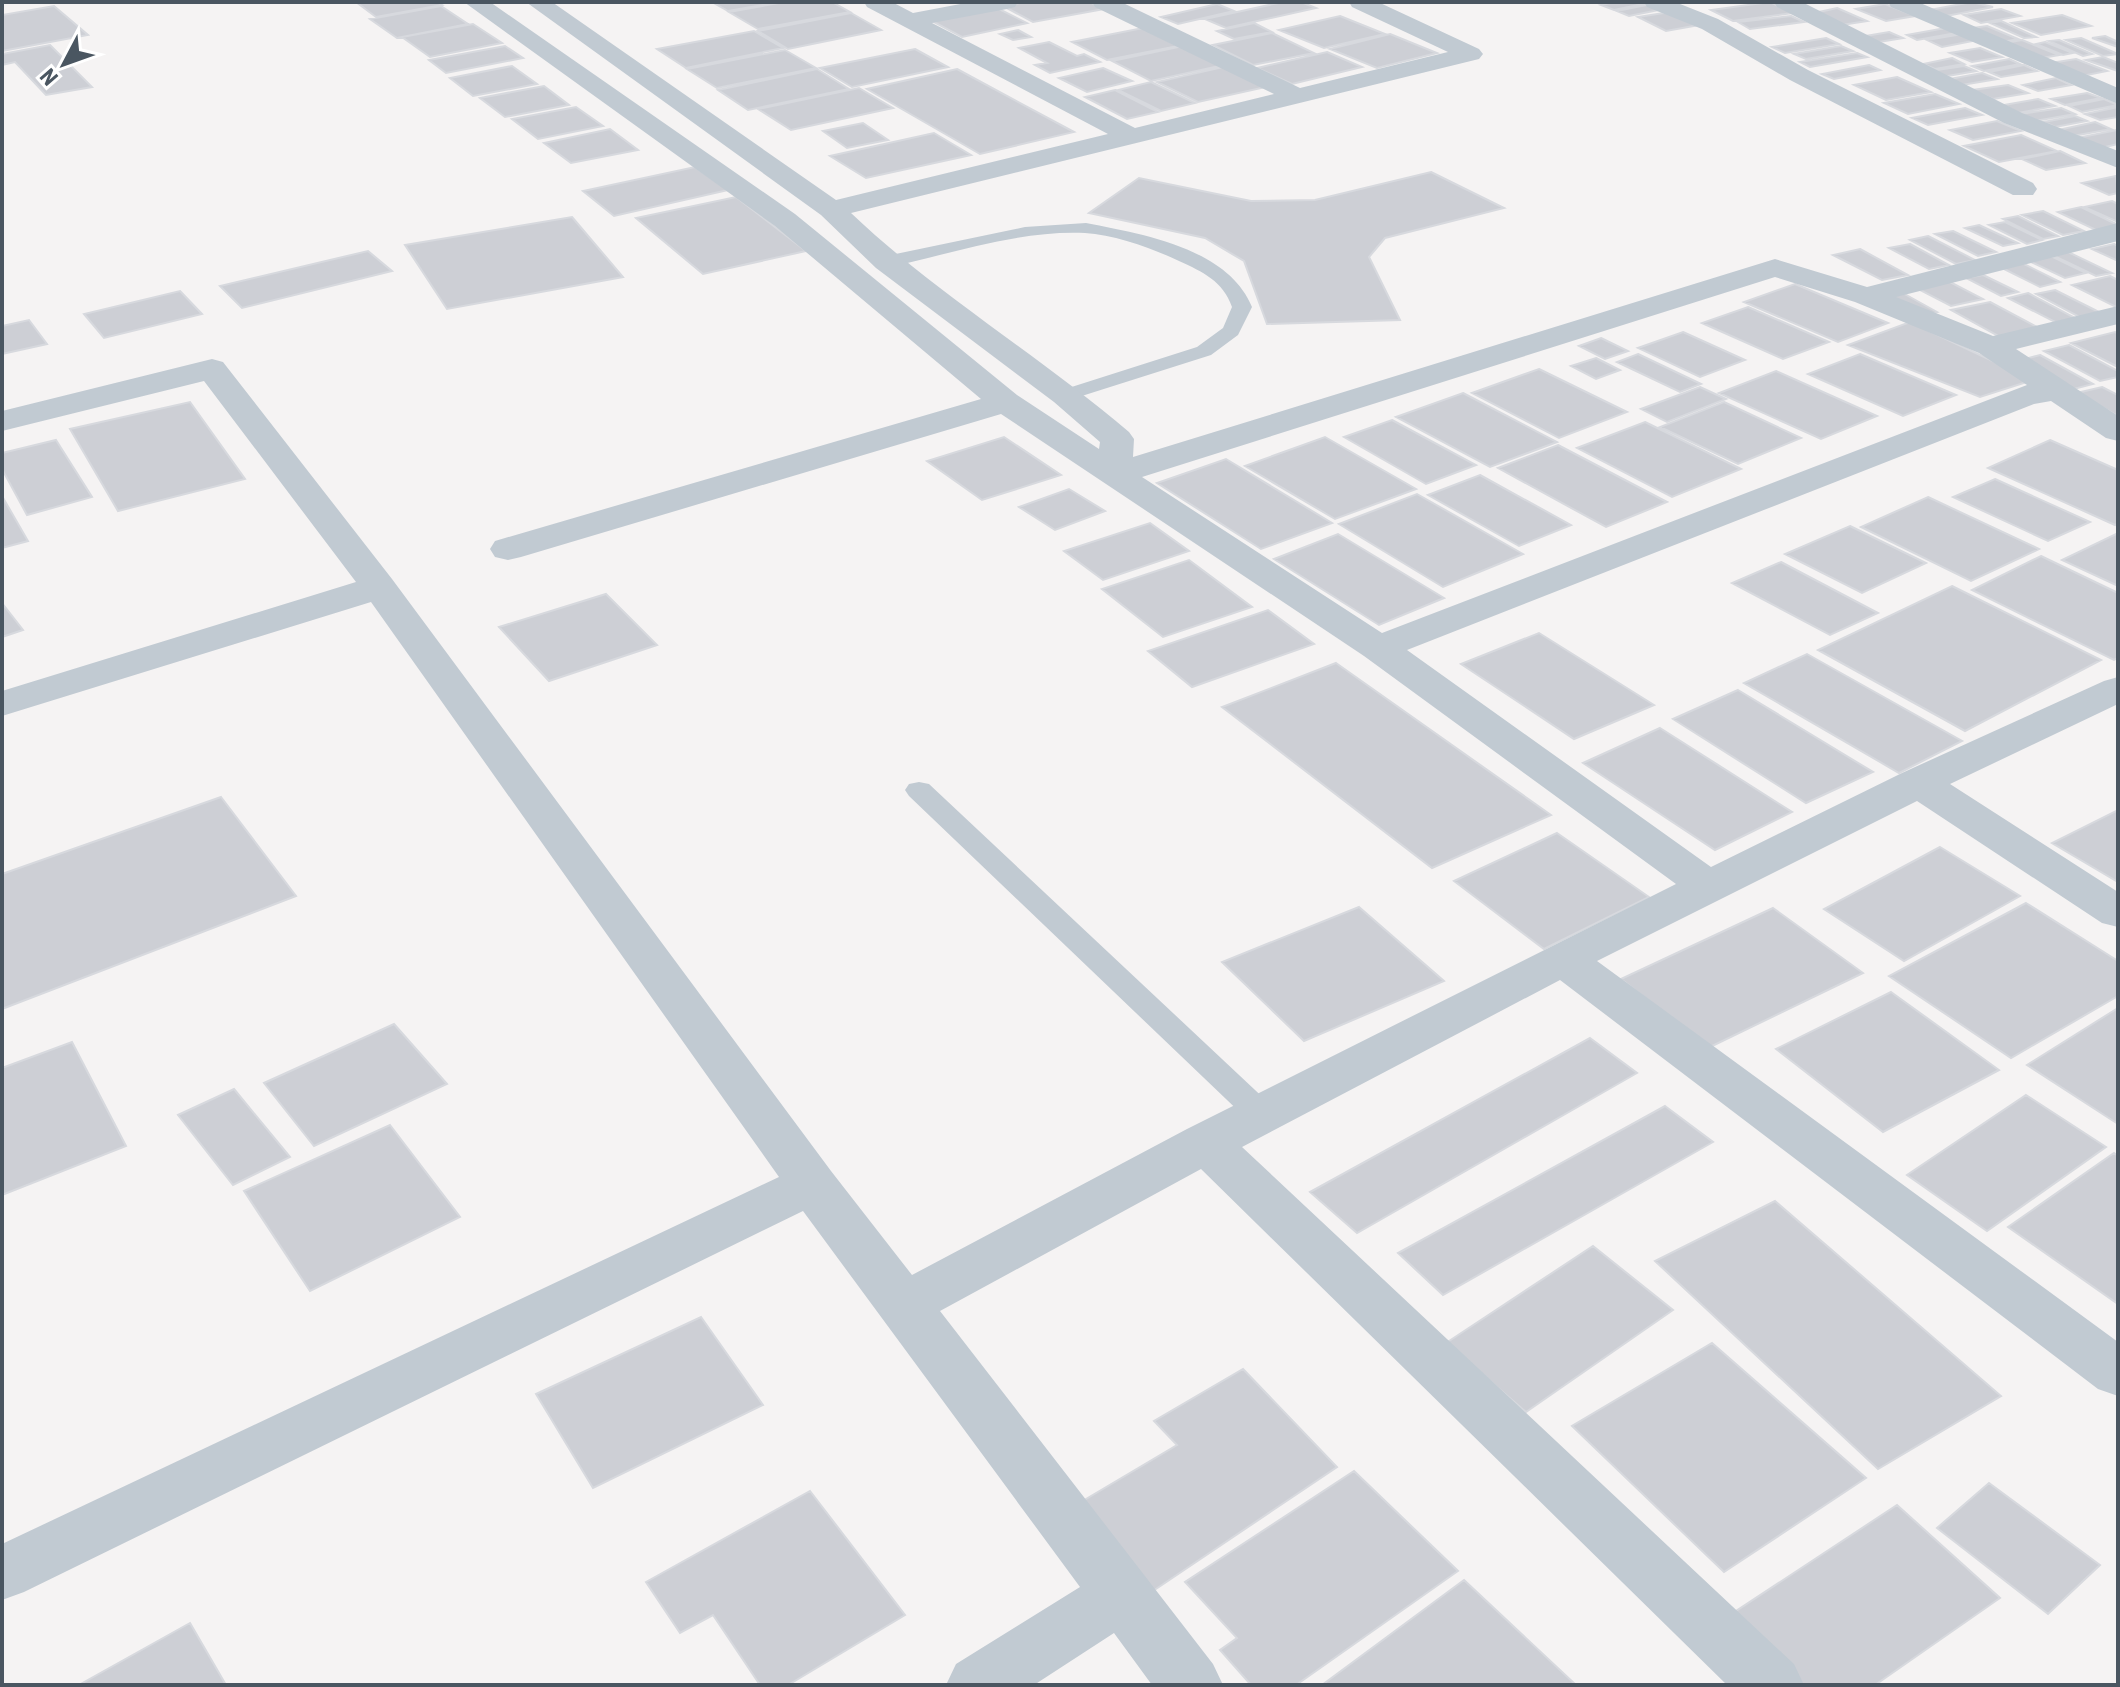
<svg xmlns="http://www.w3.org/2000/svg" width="2120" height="1687" font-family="'Roboto Condensed',sans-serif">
<rect width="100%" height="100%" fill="#f5f3f3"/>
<path fill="#cdcfd5" stroke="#d7d9de" stroke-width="2" d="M356,2H437L442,5L376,17Z
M712,2H779L728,11Z
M784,2H832L850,12L758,29L729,12Z
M1025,2H1090L1104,9L1033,22L1003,6Z
M1283,2H1301L1316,8L1226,28L1205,19Z
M1615,2H1646L1648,3L1614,10L1601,5Z
M1770,2L1793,13L1733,21L1711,10Z
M1972,2L1993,7L1941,17L1924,11Z
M1217,4L1234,11L1178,24L1161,17Z
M1651,4L1664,9L1629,16L1617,11Z
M1885,4L1915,16L1886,21L1856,9Z
M54,6L88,35L2,51V15Z
M441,6L468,24L397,38L370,19Z
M995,7L1027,23L962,37L930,20Z
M1837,8L1867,21L1842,25L1819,12Z
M2001,9L2020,16L1981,23L1964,15Z
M1670,12L1699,25L1666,31L1638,17Z
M851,13L881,30L788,49L758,31Z
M2062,15L2091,26L2041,35L2012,23Z
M1340,16L1385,34L1324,48L1279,30Z
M1791,16L1804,22L1750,29L1738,22Z
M2001,21L2036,37L2024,38L1990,23Z
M1254,23L1272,32L1234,39L1217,31Z
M473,24L502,43L430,57L402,37Z
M1987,26L2018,39L2003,42L1972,28Z
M1951,27L1962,32L1917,40L1907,35Z
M1143,28L1178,46L1107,60L1072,42Z
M1018,30L1031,37L1013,40L1000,34Z
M754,31L783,48L686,68L657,49Z
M1889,32L1903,38L1873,43L1860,37Z
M1272,33L1314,53L1253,65L1213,45Z
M1968,33L1983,39L1942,47L1927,40Z
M1390,34L1437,53L1377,68L1330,49Z
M2105,36L2118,42V47L2092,38Z
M1826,38L1839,44L1785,53L1772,47Z
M2081,38L2118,54L2103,56L2066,40Z
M2022,40L2059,55L2042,58L2005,43Z
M2059,40L2092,54L2083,56L2049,41Z
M1049,42L1077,56L1084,54L1100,62L1050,73L1035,65L1047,63L1019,48Z
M2045,42L2073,53L2063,55L2036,44Z
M50,45L92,87L46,95L15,62L2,65V54Z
M505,46L523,58L446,73L429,60Z
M1183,46L1224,65L1151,81L1112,61Z
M1841,46L1853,51L1806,59L1794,54Z
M1980,48L2002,57L1972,62L1950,53Z
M915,49L948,67L852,87L820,68Z
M785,50L816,68L717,88L687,69Z
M1327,52L1362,67L1292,84L1257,68Z
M1857,53L1867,57L1810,67L1800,62Z
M2103,57L2118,63V71L2086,60Z
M1952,58L1964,64L1935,69L1923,64Z
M2009,59L2020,64L1984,71L1972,66Z
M2076,59L2107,71L2082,76L2051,63Z
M1869,65L1880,70L1834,79L1822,74Z
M2024,65L2037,71L2001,77L1989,72Z
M512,66L537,84L473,96L450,78Z
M1964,66L1976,71L1942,77L1930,71Z
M1223,67L1266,87L1198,102L1157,82Z
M1103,68L1132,81L1087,92L1059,78Z
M817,69L849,89L748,110L718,90Z
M957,69L1074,132L980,154L867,89Z
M1982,73L1997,79L1962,85L1950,79Z
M1897,77L1931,92L1886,100L1854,85Z
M2056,78L2071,85L2038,91L2023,85Z
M1151,82L1195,103L1161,111L1118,90Z
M2008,85L2028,93L1993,99L1972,90Z
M544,86L569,105L505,117L480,98Z
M859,88L893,108L791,130L758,109Z
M1115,90L1158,112L1127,119L1085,97Z
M2087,93L2101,98L2065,105L2051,99Z
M1935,94L1959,104L1908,114L1884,103Z
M2038,99L2055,106L2018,113L2004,105Z
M2104,99L2118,105L2082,112L2069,106Z
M576,107L603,126L538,139L512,119Z
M2118,107V117L2100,120L2085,114Z
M1965,108L1982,115L1928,125L1912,118Z
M2061,108L2075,114L2035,121L2021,114Z
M2075,116L2087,121L2055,127L2044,122Z
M1997,121L2021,131L1973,140L1950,130Z
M2095,122L2111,129L2073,136L2058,130Z
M863,123L888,140L847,148L823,131Z
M610,129L638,150L571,163L544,143Z
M2117,130L2118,144L2101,148L2077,138Z
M934,133L971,155L866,178L830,156Z
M2021,135L2057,151L1999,162L1964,146Z
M2060,151L2085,163L2046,170L2022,159Z
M695,167L728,190L614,216L583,191Z
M1431,172L1504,208L1385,238L1369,257L1400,320L1267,324L1244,261L1205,238L1089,213L1139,178L1251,201L1315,200Z
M2116,176L2118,193L2109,195L2082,183Z
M736,197L806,251L703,274L636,218Z
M2112,201L2118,204V222L2084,207Z
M2081,207L2118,225V226L2098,231L2058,212Z
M2043,211L2084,231L2063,235L2022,215Z
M2018,216L2058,236L2043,239L2003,219Z
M572,217L623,277L447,309L405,245Z
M2005,222L2042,240L2027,244L1989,225Z
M1979,225L2018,243L2003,246L1965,228Z
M1953,231L1996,252L1978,256L1935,234Z
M1928,236L1975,260L1956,264L1910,240Z
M1910,244L1949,265L1929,269L1889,248Z
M2114,244L2118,246V261L2092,249Z
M1860,249L1908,275L1882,280L1833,255Z
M368,251L392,271L242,308L220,286Z
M2068,252L2112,273L2096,276L2052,255Z
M2051,256L2086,273L2065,278L2029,261Z
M2022,263L2060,282L2040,287L2002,268Z
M1983,275L2018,292L2001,296L1966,278Z
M2110,276L2118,280V308L2072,285Z
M1948,281L1983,299L1951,306L1916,288Z
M1795,284L1888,323L1838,342L1744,302Z
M2055,290L2107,316L2087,321L2036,294Z
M180,291L202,314L104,338L84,314Z
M1901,292L1937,312L1923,315L1887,295Z
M2028,293L2077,319L2057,323L2008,298Z
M1990,302L2039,328L2000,337L1951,310Z
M1748,307L1829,342L1783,359L1702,323Z
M29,320L47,344L2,354V326Z
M1910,322L2033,380L1980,397L1848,345Z
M1683,332L1745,360L1700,377L1638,348Z
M2115,332L2118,334V367L2071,343Z
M1601,338L1628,351L1605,359L1579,346Z
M2069,345L2118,371V377L2100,381L2044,351Z
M1638,354L1701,384L1680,392L1617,362Z
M1860,354L1956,395L1903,416L1808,374Z
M2040,355L2093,384L2070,390L2021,360Z
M1596,358L1620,370L1596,379L1571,366Z
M1539,369L1627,412L1559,438L1472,393Z
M1776,371L1877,416L1821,439L1719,393Z
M1700,387L1726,399L1667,422L1641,409Z
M2102,387L2118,395V416L2077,393Z
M1463,393L1557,442L1490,467L1396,417Z
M190,402L245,479L118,511L70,429Z
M1724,402L1801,438L1738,464L1660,427Z
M1392,420L1476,465L1426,484L1344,437Z
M1645,422L1741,469L1672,497L1577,448Z
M1004,437L1061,475L982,500L927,461Z
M1325,437L1416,489L1335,519L1245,466Z
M56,440L92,497L27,515L2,469V453Z
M2050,440L2118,470V523L2115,525L1988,468Z
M1558,445L1667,502L1606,527L1498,468Z
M1226,459L1332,523L1261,549L1157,483Z
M1480,475L1571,525L1519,546L1428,495Z
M1995,479L2090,522L2048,541L1953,497Z
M1069,489L1105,511L1055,530L1019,507Z
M1417,494L1523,554L1443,587L1339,524Z
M2,496L28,541L2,548Z
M1928,497L2039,549L1971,581L1861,527Z
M1150,523L1189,551L1103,580L1064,551Z
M1850,526L1926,563L1862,593L1785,554Z
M2118,533V586L2062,560Z
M1338,534L1444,598L1379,625L1274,559Z
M2041,556L2118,593V658L2114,660L1972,590Z
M1189,560L1252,607L1163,637L1102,589Z
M1781,562L1878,613L1830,635L1732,583Z
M1952,586L2101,660L1965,731L1818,650Z
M606,594L657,645L549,681L499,627Z
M2,603L23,630L2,637Z
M1268,610L1314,644L1192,687L1148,651Z
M1539,633L1654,705L1574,739L1461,664Z
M1807,654L1962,741L1899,773L1744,683Z
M1336,663L1551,815L1432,868L1222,707Z
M1738,690L1873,772L1806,803L1673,719Z
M1660,728L1792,812L1715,850L1583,763Z
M221,797L296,896L2,1009V874Z
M2118,810V882L2052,843Z
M1557,833L1649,897L1544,949L1454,881Z
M1940,847L2020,896L1904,961L1824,909Z
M2026,903L2118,961V996L2011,1058L1889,976Z
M1359,907L1444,981L1304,1041L1222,962Z
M1773,908L1863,973L1708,1048L1621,979Z
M1891,992L1999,1070L1883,1132L1776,1049Z
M2118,1008V1124L2027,1065Z
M394,1024L447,1084L314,1146L264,1083Z
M1590,1038L1637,1073L1357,1233L1310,1192Z
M72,1042L126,1146L2,1195V1068Z
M234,1089L290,1157L233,1185L178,1115Z
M2026,1095L2106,1147L1987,1231L1907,1175Z
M1665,1106L1713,1142L1443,1295L1398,1253Z
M390,1125L460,1217L310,1291L244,1191Z
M2114,1153L2118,1156V1304L2008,1227Z
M1775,1201L2001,1396L1878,1469L1655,1261Z
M1593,1246L1673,1310L1526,1412L1446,1343Z
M701,1317L763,1405L593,1488L536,1394Z
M1712,1343L1866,1478L1724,1572L1572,1426Z
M1243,1369L1337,1467L1150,1593L1076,1505L1177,1445L1154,1421Z
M1354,1471L1458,1571L1296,1685H1251L1220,1650L1237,1638L1185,1582Z
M1989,1483L2100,1565L2048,1614L1937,1528Z
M810,1491L905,1615L788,1685H760L713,1615L680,1633L646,1582Z
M1897,1505L2000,1598L1875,1685H1800L1730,1615Z
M1464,1580L1576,1685H1322Z
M190,1623L226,1685H79Z"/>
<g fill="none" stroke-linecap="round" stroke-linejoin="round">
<path fill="#c1cad2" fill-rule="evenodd" d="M1086,223C1142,234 1228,248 1252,307L1238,335L1211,355L1066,401L1059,399L1056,395L1059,391L1197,347L1223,328L1232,307C1223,281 1203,272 1179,261C1152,248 1115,235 1085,233C1019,230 950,254 886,268L877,262L886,256L1025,227Z
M919,782L929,784L1271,1105L1276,1113L1271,1121L1260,1124L1249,1121L909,796L905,790L909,784Z"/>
<path fill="#c1cad2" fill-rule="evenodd" d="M464,2H490L795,214L1017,395L1099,449L1100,442L1054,402L876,268L821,215L526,2H552L836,200L1108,134L867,7L864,2H892L913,13L971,2H1018L1015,7L1007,9L932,23L1135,128L1274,94L1095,7L1092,2H1121L1300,88L1448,52L1352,7L1349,2H1378L1479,49L1483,54L1479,59L851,213C936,294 1039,355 1129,432L1134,439L1133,457L1775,259L1867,287L2118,223V241L1896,297L1993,336L2118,306V324L2016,349L2118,416V441L2106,438L2051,401L2034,404L1407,650L1711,867L1902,773L2104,681L2118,677V704L1950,784L2118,892V927L2102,923L1917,801L1597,961L2118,1342V1396L2098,1389L1560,980L1242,1147L1794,1664L1804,1685H1727L1201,1169L940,1311L1213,1664L1223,1685H1152L1114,1633L1034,1685H946L956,1664L1080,1587L803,1211L24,1592L2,1600V1544L779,1177L371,602L2,716V691L356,582L204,381L2,431V411L212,359L223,362L392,579L831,1171L912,1275L1187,1129L1676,884L1364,656L1001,414L521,557L508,560L495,557L490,549L495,541L981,399L775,226ZM1775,277L1855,302L1979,353L2027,385L1382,633L1142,477Z
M1644,2H1675L1718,19L1808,70L2033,183L2037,189L2033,195H2013L1790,80L1702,29L1647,7Z
M1774,2H1802L2022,113L2118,151V168L2004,123L1777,7Z
M1888,2H1918L2118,88V104L1891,7Z"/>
</g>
<rect width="2120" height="1687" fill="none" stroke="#4a5661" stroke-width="8"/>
<g transform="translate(64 64) rotate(229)" stroke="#ffffff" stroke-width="6" paint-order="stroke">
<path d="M0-6L14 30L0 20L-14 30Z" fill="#4a5661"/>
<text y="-12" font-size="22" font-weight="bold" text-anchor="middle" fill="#4a5661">N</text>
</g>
</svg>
